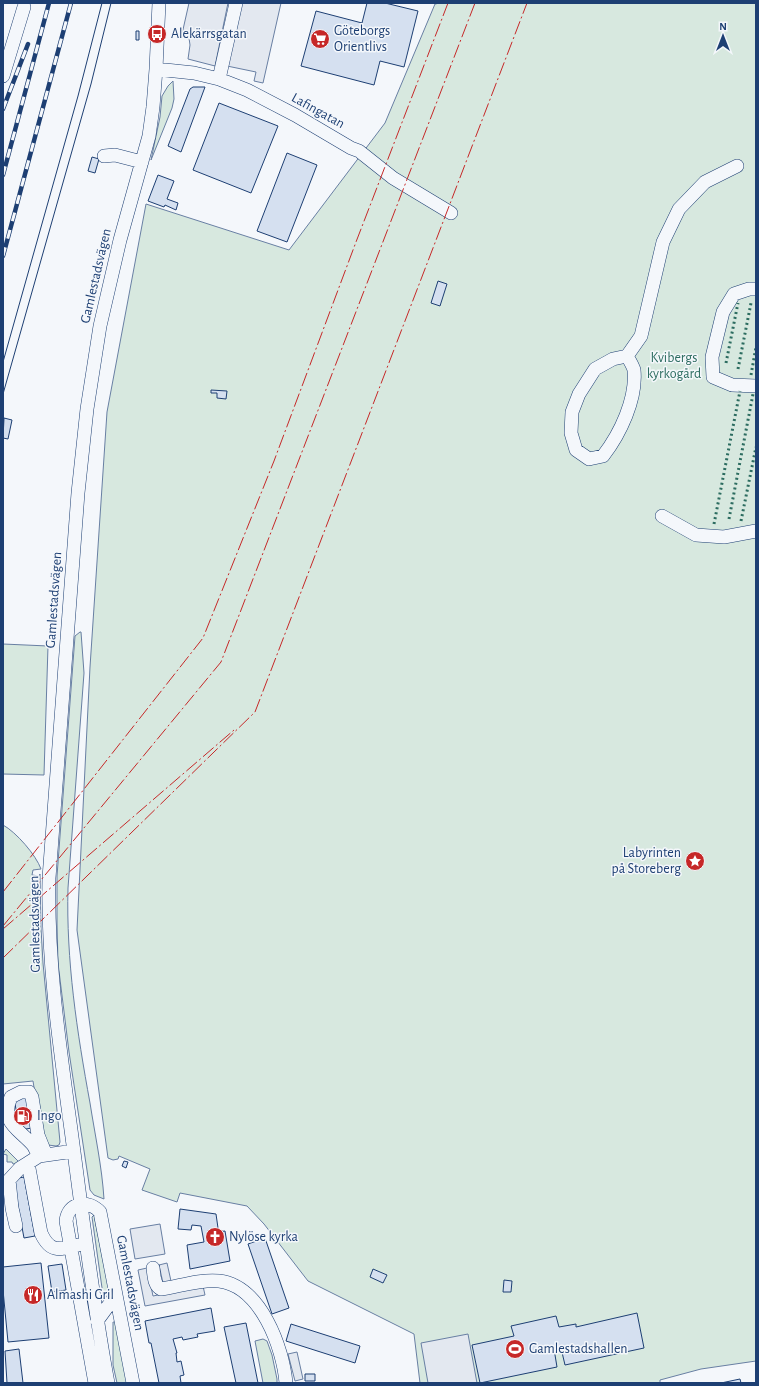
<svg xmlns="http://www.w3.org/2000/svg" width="759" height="1386" font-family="'Alegreya Sans',sans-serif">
<rect width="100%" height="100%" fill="#f4f7fb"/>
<path fill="#d7e8df" stroke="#687fa3" d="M440,3H756V1361L701,1369L660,1380V1383H420L414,1334L308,1281L264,1224L247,1206L180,1193L177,1202L142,1190L150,1169L119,1156L118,1159L113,1160L108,1158L77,930L90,667L107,412L146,204L289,250L385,123L435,4Z
M173,81L174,99L172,108L151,160L160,117L162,96L168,86Z
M80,632H81L84,673L68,888C66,960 77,1032 90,1103C95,1135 102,1167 104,1199L94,1195L90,1190L69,1052L58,963L57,924V876L75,636Z
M3,644L48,646L44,775L3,774Z
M3,825C16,832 36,855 41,869L33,870L32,875L39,876L40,874L41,928L43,963L60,1142L59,1145L56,1146L48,1145L40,1125L33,1081L3,1084Z
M6,1149L20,1163L13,1164L12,1162H7V1155L3,1154Z
M94,1215L109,1289L108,1296L104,1302L92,1217Z
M113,1322H116L128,1383H117L113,1365Z
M263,1339L267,1341L272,1355L277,1379V1383H263L255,1341Z"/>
<path fill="#e3e8f0" stroke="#687fa3" d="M189,3H228L215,66L188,59L190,45L189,38L182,34Z
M242,3H281L263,83L254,81L256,72L227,66Z
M160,1224L165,1254L135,1259L130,1229Z
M167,1263L171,1281L163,1283L159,1265Z
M147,1268L153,1296L203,1286L205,1295L145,1306L138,1270Z
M468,1334L477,1383H428L421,1343Z
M297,1352L303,1379L295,1381L288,1354Z"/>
<path fill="#d5e0f0" stroke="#1d3f73" d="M367,3H385L418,11L404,67L380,61L374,85L301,66L316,11L362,23Z
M136,31H139V40H136Z
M193,87H205L181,152L168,146L190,89Z
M219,103L278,126L251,193L193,170Z
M287,153L317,165L287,242L257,231Z
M92,157L99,159L95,173L88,171Z
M158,175L174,181L167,199L178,203L176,210L165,205L164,207L148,201Z
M438,281L447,284L440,306L431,303Z
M211,390L227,391L226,399L217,398V393H211Z
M4,418L12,420L8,439L3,438Z
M26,1097L32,1128L20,1130L14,1099Z
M124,1161L128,1162L126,1168L122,1166Z
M24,1177L35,1236L24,1238L13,1179Z
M180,1209L216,1214L218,1228H217V1232L225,1231L230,1261L190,1269L187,1245L204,1242L201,1226L192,1225L191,1230L178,1229Z
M265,1238L289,1308L272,1314L248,1244Z
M41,1263L49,1338L8,1342L3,1290V1267Z
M62,1264L66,1290L52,1292L48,1266Z
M373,1269L387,1275L383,1283L370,1277Z
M504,1280L512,1281L511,1292H503Z
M211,1308L215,1331L197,1334L198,1337L183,1340L182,1337L173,1339L177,1353H176L177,1362L181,1361L184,1375L180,1376L181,1383H159L151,1343H149L145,1321Z
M637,1313L644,1348L565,1365L561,1348L554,1349L557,1367L480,1383L472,1345L514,1336L511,1326L556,1316L559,1327L576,1324V1327Z
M246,1323L258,1383H236L224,1327Z
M291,1324L360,1346L355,1363L286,1341Z
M19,1349L23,1383H7L5,1351Z
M305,1374H315V1381H305Z
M740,1379L741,1383H721Z"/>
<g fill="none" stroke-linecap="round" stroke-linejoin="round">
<defs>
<path id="minor" d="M156,69L194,73L219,79L247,90L295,115L351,148L359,151L393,178L451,213
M3,76L24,7
M219,79L236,3
M104,156L115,155L142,162
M756,289H749L734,294L723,312L712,357L713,377L732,385L756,386
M627,356C630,361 633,366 634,370C637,399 620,434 603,456L589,459L576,450L571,433L572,412L579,394L595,369L613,359L627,356L641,336L663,242L679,209L705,182L737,166
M662,516L696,535L724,537L756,531
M74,1151L39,1156L28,1163L41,1233C50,1253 59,1250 78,1245
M39,1156C37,1153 35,1148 33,1145C18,1128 0,1123 11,1097L21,1092H29L32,1097L38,1135L46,1155
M16,1226L12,1208L9,1180L20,1168L28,1163
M153,1268C154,1275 154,1286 161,1289C180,1286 201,1279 219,1281C261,1286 283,1348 286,1383
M97,1321L116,1295
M95,1383L66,1221C68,1202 88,1199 100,1212L133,1383
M108,1383C94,1307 84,1229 74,1152C62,1061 47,970 49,878L78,493L87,409L100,326L120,240L149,136L153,107L156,69L159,3"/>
</defs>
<use href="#minor" stroke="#1d3f73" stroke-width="14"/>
<use href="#minor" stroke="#f4f7fb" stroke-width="13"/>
<path stroke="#1d3f73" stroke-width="1" d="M3,362L78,96L102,3
M3,394L91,84L111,3"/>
<defs>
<path id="rail" d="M3,109L28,44
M3,175L49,3
M3,256L71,3"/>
</defs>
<use href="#rail" stroke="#1d3f73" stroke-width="4.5"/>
<use href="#rail" stroke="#f4f7fb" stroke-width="3" stroke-dasharray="9" stroke-linecap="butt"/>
<path stroke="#2c6c60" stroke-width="3" stroke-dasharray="2 3" stroke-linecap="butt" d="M726,363L738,303
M738,369L751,303
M751,375L756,347
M729,519L753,394
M741,521L756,447
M714,524L740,391"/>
<path stroke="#c62828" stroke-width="1" stroke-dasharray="14 3 2 3" stroke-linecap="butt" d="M3,892L203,638L274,461L356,242L448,3
M3,926L221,662L475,3
M3,929L234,730
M3,958L255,712L527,3"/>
</g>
<defs>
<symbol id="bus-disc" viewBox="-11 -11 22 22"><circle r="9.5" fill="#c62828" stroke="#f4f7fb"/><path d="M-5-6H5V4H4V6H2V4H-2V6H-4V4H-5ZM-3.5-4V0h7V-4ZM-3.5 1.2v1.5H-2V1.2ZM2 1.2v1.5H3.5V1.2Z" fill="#fff"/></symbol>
<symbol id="supermarket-disc" viewBox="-11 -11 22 22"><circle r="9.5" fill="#c62828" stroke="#f4f7fb"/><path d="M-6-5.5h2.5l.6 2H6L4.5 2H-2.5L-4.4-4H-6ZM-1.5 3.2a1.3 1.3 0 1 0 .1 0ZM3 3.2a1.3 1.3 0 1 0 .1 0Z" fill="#fff"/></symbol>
<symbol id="sight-disc" viewBox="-11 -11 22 22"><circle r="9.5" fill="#c62828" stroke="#f4f7fb"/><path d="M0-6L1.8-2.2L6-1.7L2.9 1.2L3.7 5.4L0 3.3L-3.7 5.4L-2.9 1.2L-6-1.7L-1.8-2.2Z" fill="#fff"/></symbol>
<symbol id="fuel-disc" viewBox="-11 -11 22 22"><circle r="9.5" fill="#c62828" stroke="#f4f7fb"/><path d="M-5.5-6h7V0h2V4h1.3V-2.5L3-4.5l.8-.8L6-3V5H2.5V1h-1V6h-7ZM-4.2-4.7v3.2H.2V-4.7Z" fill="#fff"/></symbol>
<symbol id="church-disc" viewBox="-11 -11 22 22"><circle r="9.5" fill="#c62828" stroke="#f4f7fb"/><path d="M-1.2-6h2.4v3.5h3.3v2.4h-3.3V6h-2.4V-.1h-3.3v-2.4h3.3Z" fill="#fff"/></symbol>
<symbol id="restaurant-disc" viewBox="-11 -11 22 22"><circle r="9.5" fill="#c62828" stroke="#f4f7fb"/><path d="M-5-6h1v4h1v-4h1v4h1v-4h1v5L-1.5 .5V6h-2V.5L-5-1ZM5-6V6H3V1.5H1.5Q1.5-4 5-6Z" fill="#fff"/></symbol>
<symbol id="stadium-disc" viewBox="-11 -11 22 22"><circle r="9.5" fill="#c62828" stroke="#f4f7fb"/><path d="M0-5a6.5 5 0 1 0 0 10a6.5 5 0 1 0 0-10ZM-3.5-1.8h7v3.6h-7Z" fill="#fff"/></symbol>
</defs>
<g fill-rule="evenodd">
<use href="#bus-disc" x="146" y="23" width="22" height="22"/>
<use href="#supermarket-disc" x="309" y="28" width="22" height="22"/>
<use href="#sight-disc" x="684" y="850" width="22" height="22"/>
<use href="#fuel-disc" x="12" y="1105" width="22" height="22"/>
<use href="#church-disc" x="204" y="1226" width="22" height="22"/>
<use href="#restaurant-disc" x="22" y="1284" width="22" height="22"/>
<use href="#stadium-disc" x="504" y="1338" width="22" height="22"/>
</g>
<g text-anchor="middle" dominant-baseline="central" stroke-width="3" stroke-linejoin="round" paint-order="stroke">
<g font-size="14" fill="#1d3f73" stroke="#f4f7fb" text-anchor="start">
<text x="334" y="31">Göteborgs<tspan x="334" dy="16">Orientlivs</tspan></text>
<text x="171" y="34">Alekärrsgatan</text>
<text x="681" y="853" text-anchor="end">Labyrinten<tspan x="681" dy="16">på Storeberg</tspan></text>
<text x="37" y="1116">Ingo</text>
<text x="229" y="1237">Nylöse kyrka</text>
<text x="47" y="1295">Almashi Gril</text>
<text x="529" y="1349">Gamlestadshallen</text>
</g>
<g font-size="14" fill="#1d3f73" stroke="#f4f7fb">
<text transform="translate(318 111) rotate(29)">Lafingatan</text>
<text transform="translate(96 276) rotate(-77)">Gamlestadsvägen</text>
<text transform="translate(54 600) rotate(-86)">Gamlestadsvägen</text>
<text transform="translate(35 924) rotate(-91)">Gamlestadsvägen</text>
<text transform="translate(130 1283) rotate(79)">Gamlestadsvägen</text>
</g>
<g font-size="14" fill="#2c6c60" stroke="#f4f7fb">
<text x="674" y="358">Kvibergs<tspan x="674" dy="16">kyrkogård</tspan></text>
</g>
</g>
<rect width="759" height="1386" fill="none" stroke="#1d3f73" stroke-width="8"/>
<g transform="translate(723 36)" stroke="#f4f7fb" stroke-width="3" paint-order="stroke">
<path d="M0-3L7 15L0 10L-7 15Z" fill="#1d3f73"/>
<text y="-6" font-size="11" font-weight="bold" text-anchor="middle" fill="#1d3f73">N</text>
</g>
</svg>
